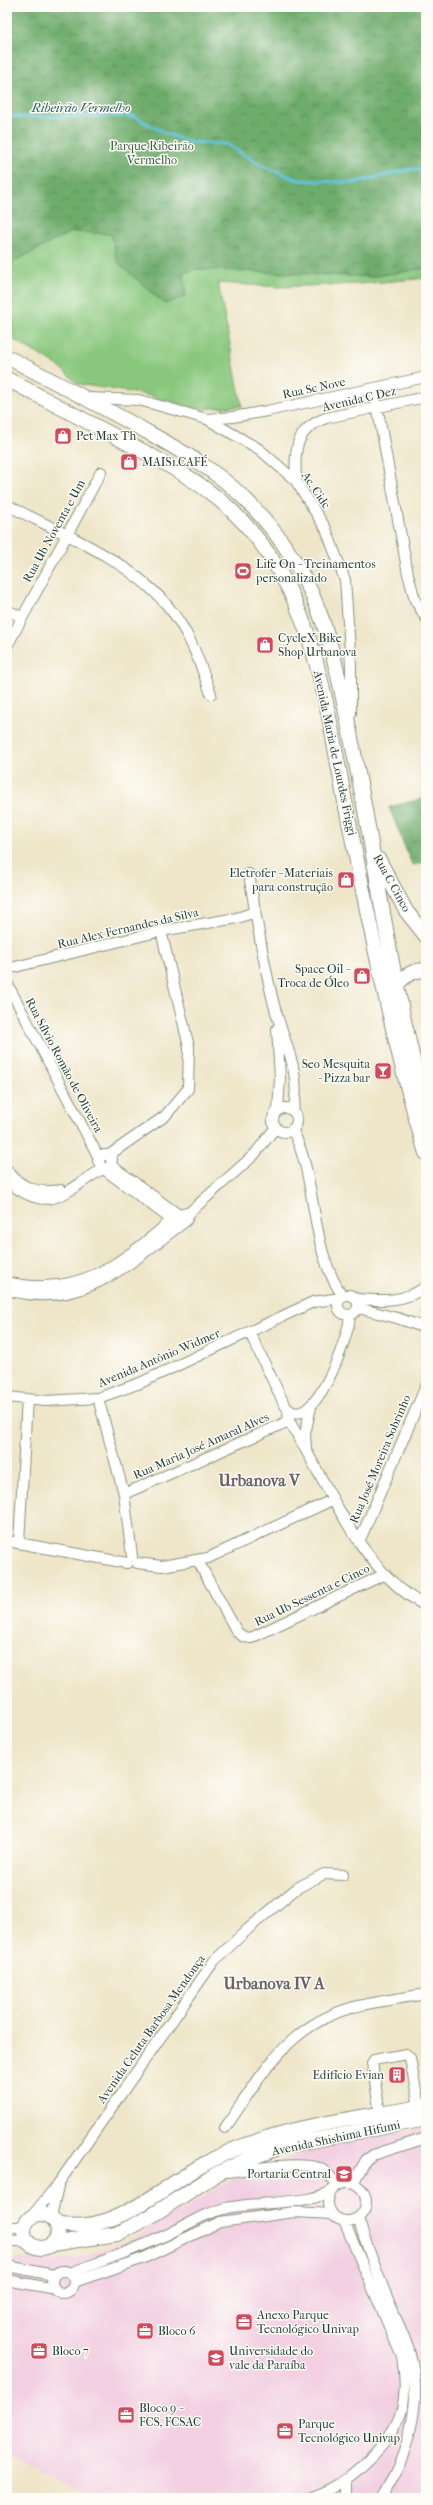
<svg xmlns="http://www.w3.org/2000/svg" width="433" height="2505" font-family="'IM FELL French Canon',serif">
<defs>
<pattern id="forest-crowns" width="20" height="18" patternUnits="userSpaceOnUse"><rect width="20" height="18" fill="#6eac6c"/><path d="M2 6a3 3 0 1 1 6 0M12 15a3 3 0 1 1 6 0" fill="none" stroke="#5a8d5a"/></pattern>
</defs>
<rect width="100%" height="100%" fill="#fdfcf7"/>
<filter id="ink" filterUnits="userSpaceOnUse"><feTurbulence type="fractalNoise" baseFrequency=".025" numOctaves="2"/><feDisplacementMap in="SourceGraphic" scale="8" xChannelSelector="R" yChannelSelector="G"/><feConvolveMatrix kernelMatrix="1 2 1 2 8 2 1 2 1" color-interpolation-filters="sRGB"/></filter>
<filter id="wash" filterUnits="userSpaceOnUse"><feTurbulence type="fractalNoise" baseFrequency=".012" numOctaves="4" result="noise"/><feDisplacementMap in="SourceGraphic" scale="16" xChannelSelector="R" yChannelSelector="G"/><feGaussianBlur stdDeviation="0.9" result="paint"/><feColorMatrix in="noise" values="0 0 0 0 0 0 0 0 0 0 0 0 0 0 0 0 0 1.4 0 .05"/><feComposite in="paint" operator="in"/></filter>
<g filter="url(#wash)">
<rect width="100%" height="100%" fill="#efe6c9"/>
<path fill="#f2cfe1" d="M426,2127V2498H91L51,2476L7,2456V2258L54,2260L80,2257L100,2251L138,2235L227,2182L321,2145Z"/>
<path fill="#89c77d" stroke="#548258" d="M7,7H426V278L360,284L279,287L218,283L242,406L200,409L142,394L78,384L57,365L7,336Z"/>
<path fill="url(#forest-crowns)" stroke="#467450" d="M7,7H426V268L371,277L197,269L184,273L186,296L165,304L118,263L111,234L71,232L7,265Z
M426,798V863L412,865L389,807Z"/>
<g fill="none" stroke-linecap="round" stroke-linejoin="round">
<path stroke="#5fc5dc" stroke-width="3" d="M7,117L133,116L165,133L190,142L226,144L263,166L298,180L353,183L411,169L426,170"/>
</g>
</g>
<g filter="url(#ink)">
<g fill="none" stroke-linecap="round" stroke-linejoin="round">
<defs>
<path id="street" d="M374,389L408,574L415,600L426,618
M89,398L139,400L207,419L259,449L296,481L326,529L345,580L351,665V713
M208,419L233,417L267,411L426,377
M296,481C295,452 293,430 326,418L426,397
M7,505C61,533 126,558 166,604C189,630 200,663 211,694
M7,610L21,617
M7,646L101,472
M249,874C256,917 263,962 274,1005C283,1039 303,1075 293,1111
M7,969L161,931L237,918L255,912
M7,983L99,1158
M277,1029L280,1078L278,1110
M273 1120a12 12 0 1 1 24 0a12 12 0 1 1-24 0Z
M292,1129C319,1181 308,1247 343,1296
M109,1155L165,1116L188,1089L189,1047L161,931
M112,1166L183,1218
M7,1170C21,1188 37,1194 61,1190
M105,1170L177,1224
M7,1181C49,1215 62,1194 99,1171C103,1169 106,1170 110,1168L112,1159L107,1155H102L98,1161L103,1169
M7,1282C79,1299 121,1263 173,1219L179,1215L190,1212
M7,1290C84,1312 130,1262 186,1221L190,1212L254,1155L276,1127
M338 1305a10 10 0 1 1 20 0a10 10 0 1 1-20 0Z
M357,1299C383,1301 404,1302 426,1287
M358,1308L397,1318L426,1328
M426,1310V1311
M250,1333L284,1404C311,1444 350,1334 350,1315
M7,1397L45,1401L98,1398L140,1383L313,1302L341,1298
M98,1398L124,1494L132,1556
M288,1410L289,1421C327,1481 359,1571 426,1606
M306,1448L305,1434L311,1407
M124,1494L289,1421
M7,1541L127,1563
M359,1542L426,1386
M19,1543L27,1399
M198,1561L237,1632L244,1637L251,1638L385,1574
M137,1563L162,1566L208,1558L332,1500
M380,2114L372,2063L374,2060L406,2054L410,2058L419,2107
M225,2128C262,2075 287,2025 354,2007C378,2001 402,1998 426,1994
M228,2172C251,2169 294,2162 316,2167C326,2170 332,2178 337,2185
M328 2202a19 19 0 1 1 38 0a19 19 0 1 1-38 0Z
M353,2183L366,2160L373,2155L426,2138
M32,2216L58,2184L214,1961L248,1929L297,1888L324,1874L343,1875
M51,2217L58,2186
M358,2218C368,2251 381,2283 394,2314C400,2327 406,2340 410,2354C424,2401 407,2459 381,2498
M7,2228L24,2226
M7,2240L28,2242
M7,2266L54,2275
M52 2282a11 11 0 1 1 22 0a11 11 0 1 1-22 0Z
M70,2273C102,2261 135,2250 166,2235C187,2225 204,2213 227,2208C253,2202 314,2204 331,2191
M7,2280L55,2289
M74,2282L144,2258L220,2222L294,2212L332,2214
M310,2498C331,2491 348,2479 364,2464C399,2432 411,2405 402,2357L344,2221
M346,2498V2480"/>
<path id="secondary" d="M7,357C55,382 103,407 151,434C183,452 215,470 243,497C317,569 332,640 351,738C362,792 372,847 381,902C393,973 408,1043 426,1112
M7,379C45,399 82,419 120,439C159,460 198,479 231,510C317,590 326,709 348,817C371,930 393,1043 426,1153
M379,860L406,911L426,936
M397,984C406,975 413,970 426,970
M24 2231a17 17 0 1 1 34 0a17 17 0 1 1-34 0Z
M57,2224C112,2235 155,2193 199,2167C266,2127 350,2120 426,2106
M52,2244L117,2234L151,2216L218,2173L248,2159L284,2146L426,2119"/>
</defs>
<use href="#street" stroke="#87927e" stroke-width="12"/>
<use href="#secondary" stroke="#87927e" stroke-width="16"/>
<use href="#street" stroke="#fff" stroke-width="10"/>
<use href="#secondary" stroke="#fff" stroke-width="14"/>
</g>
</g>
<defs>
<symbol id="shop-square" viewBox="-11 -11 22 22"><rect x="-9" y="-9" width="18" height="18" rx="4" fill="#d1495b" stroke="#fdfcf7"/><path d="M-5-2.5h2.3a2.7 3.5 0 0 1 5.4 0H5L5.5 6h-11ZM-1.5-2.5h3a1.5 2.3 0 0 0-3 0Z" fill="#fff"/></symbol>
<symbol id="stadium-square" viewBox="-11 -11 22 22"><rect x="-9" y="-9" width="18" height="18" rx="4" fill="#d1495b" stroke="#fdfcf7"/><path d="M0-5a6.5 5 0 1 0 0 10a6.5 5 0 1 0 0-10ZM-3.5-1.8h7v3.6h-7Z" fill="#fff"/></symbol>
<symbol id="bar-square" viewBox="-11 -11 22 22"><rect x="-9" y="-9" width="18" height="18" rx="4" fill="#d1495b" stroke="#fdfcf7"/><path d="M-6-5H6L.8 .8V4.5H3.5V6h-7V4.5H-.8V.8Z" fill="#fff"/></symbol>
<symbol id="building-square" viewBox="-11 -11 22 22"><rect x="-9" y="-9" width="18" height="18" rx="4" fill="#d1495b" stroke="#fdfcf7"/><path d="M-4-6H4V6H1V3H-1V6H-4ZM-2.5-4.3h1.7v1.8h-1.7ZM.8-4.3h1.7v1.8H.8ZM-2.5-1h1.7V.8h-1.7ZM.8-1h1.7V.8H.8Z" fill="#fff"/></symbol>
<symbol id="university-square" viewBox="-11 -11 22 22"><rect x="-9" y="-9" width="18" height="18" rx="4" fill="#d1495b" stroke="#fdfcf7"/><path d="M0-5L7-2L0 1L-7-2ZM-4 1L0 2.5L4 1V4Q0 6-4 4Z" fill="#fff"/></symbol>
<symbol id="office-square" viewBox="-11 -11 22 22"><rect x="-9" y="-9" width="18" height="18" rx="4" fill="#d1495b" stroke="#fdfcf7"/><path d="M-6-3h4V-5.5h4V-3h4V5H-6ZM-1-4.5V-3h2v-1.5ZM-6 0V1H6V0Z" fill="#fff"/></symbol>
</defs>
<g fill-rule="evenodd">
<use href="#shop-square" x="53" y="426" width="20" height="20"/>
<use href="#shop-square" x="119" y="452" width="20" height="20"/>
<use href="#stadium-square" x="233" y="561" width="20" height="20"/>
<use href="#shop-square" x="255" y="635" width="20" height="20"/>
<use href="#shop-square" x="336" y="870" width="20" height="20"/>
<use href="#shop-square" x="352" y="966" width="20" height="20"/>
<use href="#bar-square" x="373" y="1061" width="20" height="20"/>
<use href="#building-square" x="387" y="2065" width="20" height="20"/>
<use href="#university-square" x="334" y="2164" width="20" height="20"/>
<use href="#office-square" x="234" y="2312" width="20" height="20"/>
<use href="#office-square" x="135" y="2321" width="20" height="20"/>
<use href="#office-square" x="29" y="2341" width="20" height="20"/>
<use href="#university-square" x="206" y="2348" width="20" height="20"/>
<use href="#office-square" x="116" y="2405" width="20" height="20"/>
<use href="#office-square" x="275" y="2421" width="20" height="20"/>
</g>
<g text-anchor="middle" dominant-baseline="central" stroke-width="3" stroke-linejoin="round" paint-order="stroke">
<g font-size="12" fill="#3a6046" stroke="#fdfcf7">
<text x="152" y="146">Parque Ribeirão<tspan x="152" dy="14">Vermelho</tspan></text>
</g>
<g font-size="12" fill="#1f3d34" stroke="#fdfcf7">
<text transform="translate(314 388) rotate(-12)">Rua Sc Nove</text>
<text transform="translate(359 399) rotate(-13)">Avenida C Dez</text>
<text transform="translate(316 490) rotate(56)">Ac. Cidc</text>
<text transform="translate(54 531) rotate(-61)">Rua Ub Noventa e Um</text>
<text transform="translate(335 753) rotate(78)">Avenida Maria de Lourdes Friggi</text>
<text transform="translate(392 883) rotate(61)">Rua C Cinco</text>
<text transform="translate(128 928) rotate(-13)">Rua Alex Fernandes da Silva</text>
<text transform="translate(64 1065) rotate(62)">Rua Sílvio Romão de Oliveira</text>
<text transform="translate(159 1358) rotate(-23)">Avenida Antônio Widmer</text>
<text transform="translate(201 1446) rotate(-24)">Rua Maria José Amaral Alves</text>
<text transform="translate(380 1459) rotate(-67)">Rua José Moreira Sobrinho</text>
<text transform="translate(312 1595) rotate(-26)">Rua Ub Sessenta e Cinco</text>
<text transform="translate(151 2029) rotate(-55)">Avenida Celuta Barbosa Mendonça</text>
<text transform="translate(336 2138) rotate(-12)">Avenida Shishima Hifumi</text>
</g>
<g font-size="12" fill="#1f3d34" stroke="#fdfcf7" text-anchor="start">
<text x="76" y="436">Pet Max Th</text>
<text x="142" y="462">MAIS1.CAFÉ</text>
<text x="256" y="564">Life On - Treinamentos<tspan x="256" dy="14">personalizado</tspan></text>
<text x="278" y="638">CycleX Bike<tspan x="278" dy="14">Shop Urbanova</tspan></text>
<text x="333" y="873" text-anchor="end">Eletrofer - Materiais<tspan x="333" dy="14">para construção</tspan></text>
<text x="349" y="969" text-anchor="end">Space Oil -<tspan x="349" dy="14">Troca de Óleo</tspan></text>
<text x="370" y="1064" text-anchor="end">Seo Mesquita<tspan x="370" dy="14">- Pizza bar</tspan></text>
<text x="384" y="2075" text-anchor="end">Edifício Evian</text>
<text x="331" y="2174" text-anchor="end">Portaria Central</text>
<text x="257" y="2315">Anexo Parque<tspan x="257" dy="14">Tecnológico Univap</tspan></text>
<text x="158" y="2331">Bloco 6</text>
<text x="52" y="2351">Bloco 7</text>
<text x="229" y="2351">Universidade do<tspan x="229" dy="14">vale da Paraíba</tspan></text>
<text x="139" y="2408">Bloco 9 -<tspan x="139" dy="14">FCS, FCSAC</tspan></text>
<text x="298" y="2424">Parque<tspan x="298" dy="14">Tecnológico Univap</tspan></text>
</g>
<g font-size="13" font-style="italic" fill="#2f5f5e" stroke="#fdfcf7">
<text x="81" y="107">Ribeirão Vermelho</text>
</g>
<g font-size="16" font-weight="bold" fill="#6a6366" stroke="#fdfcf7">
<text x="259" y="1480">Urbanova V</text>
<text x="274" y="1983">Urbanova IV A</text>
</g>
</g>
<rect width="433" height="2505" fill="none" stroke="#fdfcf7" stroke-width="24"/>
</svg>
